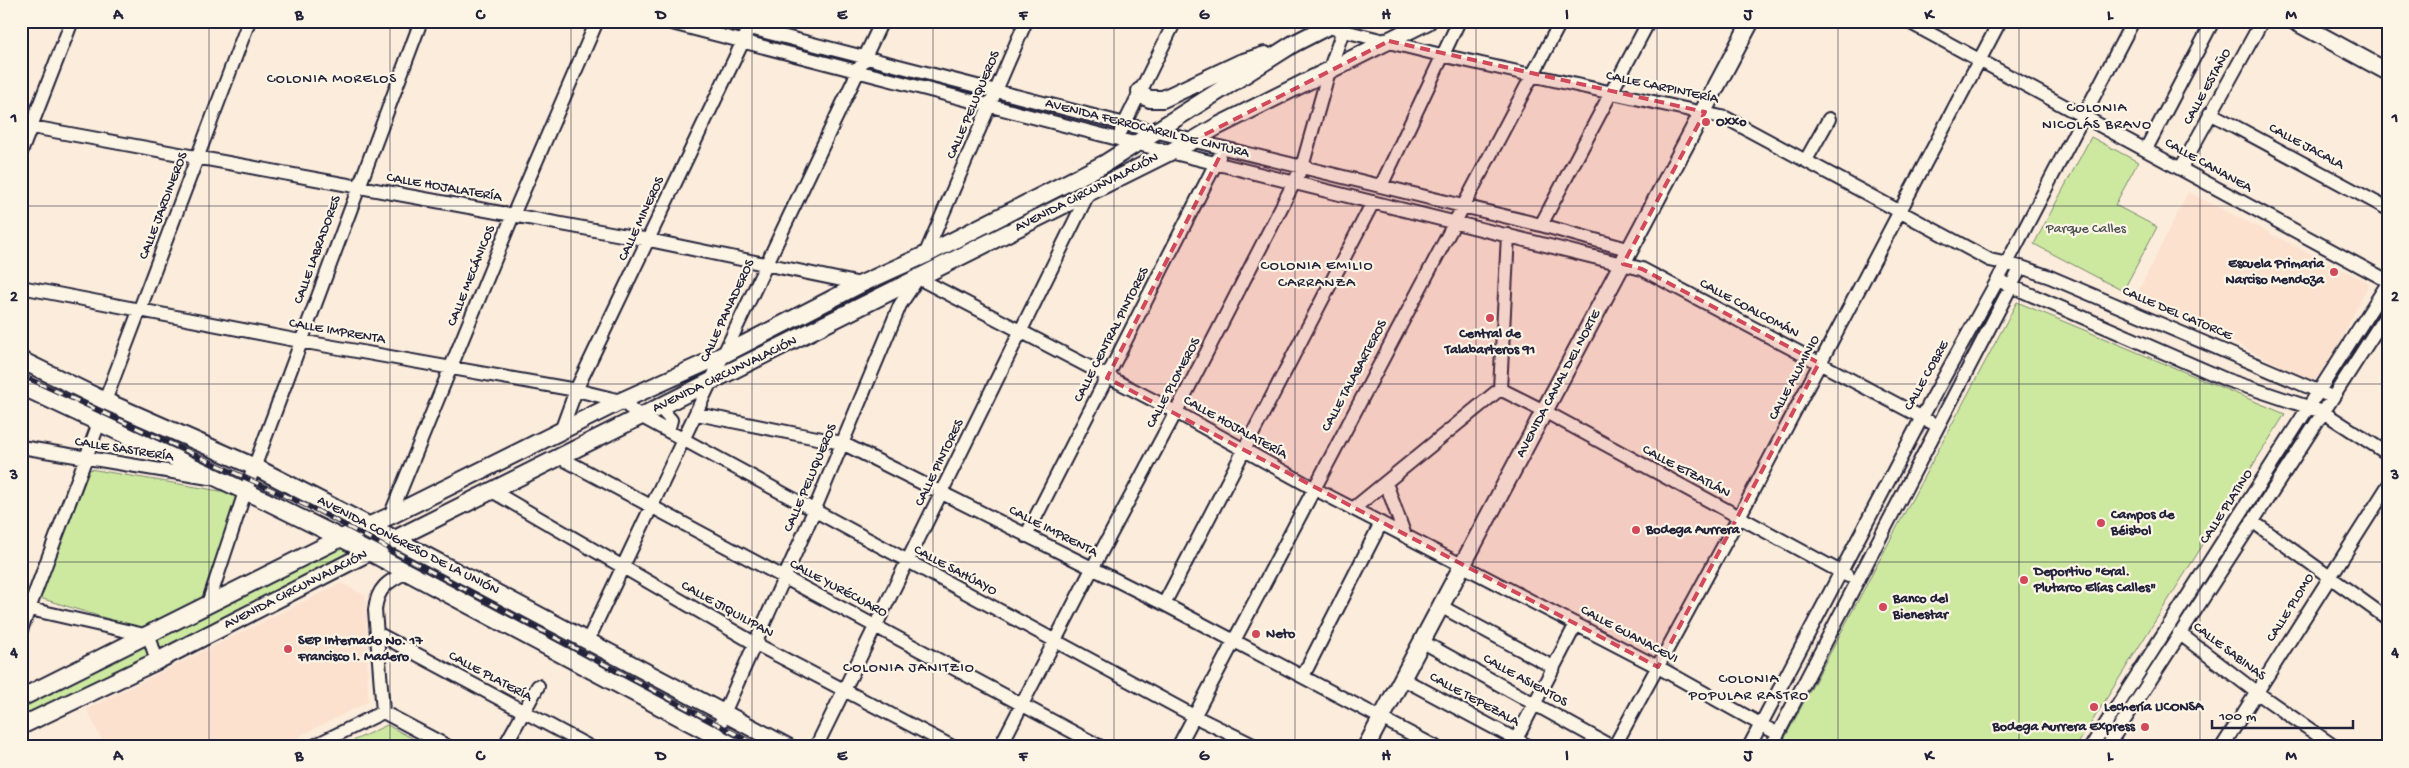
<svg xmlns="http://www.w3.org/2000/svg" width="2409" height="768" font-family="'Gochi Hand',sans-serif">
<rect width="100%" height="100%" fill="#fcecdb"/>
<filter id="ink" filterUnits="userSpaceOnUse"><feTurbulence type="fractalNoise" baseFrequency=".02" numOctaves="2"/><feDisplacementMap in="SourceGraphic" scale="10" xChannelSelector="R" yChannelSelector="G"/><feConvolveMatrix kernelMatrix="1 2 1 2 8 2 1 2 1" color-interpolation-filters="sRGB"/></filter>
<g filter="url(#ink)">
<path fill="#fce1ce" d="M2188,192L2369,283L2319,385L2137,294Z
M341,583L366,596L368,702L278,747H105L87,709Z"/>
<path fill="#cde9a0" stroke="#78866e" d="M2091,137L2138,162L2115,205L2157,227L2123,291L2034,244Z
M2017,302L2285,414L2076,747H1780Z
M90,469L238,494L196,615L343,545L356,552L21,721V703L154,633L40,598Z
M387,725L429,747H340Z"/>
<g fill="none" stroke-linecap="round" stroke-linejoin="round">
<defs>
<path id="minor" d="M664,21L1118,139L1642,269L1938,426
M723,21L1125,124L1541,225L1631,250
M1313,21L1328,27L1441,55L1726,118L1990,260L2021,267L2050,277L2332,397
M1907,21L2388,281
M2210,113L2388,209
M21,125L649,240L861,284
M1121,131L1175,21
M2146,149L2213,21
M21,152L72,21
M1806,160L1829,119
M2181,168L2262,21
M1381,186L1459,21
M1541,225L1649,21
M925,255L1026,21
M2004,283L2227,380L2323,412L2388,454
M21,287L300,341L576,390L621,401L642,417L1194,716L1257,747
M1500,389L1544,411L1848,576
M105,401L249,21
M659,407L671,420L668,431
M697,414L842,443L1164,604L1436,747
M561,431L576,390L746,35
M21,447L209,478
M561,458L1101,747
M1386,483L1405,536
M492,491L754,643L953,747
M1353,509L1500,389L1508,235
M390,516L513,215L597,21
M2252,521L2388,619
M1026,536L1219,157
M208,604L245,492L421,21
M1164,604L1373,202
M21,607L149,636L157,661
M1442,607L1553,667
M21,630L99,423
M377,633L590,747
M2179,633L2256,692L2335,747
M588,640L882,21
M1423,642L1612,747
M1303,676L1381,523
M1403,679L1530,747
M383,712L375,610C377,588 388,581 407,572
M383,712L449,747
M312,747L383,712
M504,747L538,686
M713,747L724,713L814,511L900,305L918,278L1176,412L1313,488L1658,667L1778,734
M816,747L1089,192
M1000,747L1092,569L1176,412L1302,167L1329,71L1346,22
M1178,747L1561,21
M1512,747L1576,624
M1614,747L1739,517L2000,21
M1749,747L1921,419L2007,263L2133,21
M1771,747L2021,267
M2091,747L2388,283
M2107,747L2388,312
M2222,747L2388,486"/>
<path id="major" d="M2294,21L2388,72
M1140,91L1141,95L1150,99H1163L1240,63L1265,55
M21,360L105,401L255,467L370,526L788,747
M21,386L266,501L371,553L736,747
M21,698L341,538L390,516L621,401L725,354L861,284L925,255L1104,164L1293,44L1338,21
M21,726L157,661L395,539L1194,140L1216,127L1428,21
M1366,747L1751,21"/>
</defs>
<use href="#minor" stroke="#22223b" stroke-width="16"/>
<use href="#major" stroke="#22223b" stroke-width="20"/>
<use href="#minor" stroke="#fcf5e5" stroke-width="12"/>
<use href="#major" stroke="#fcf5e5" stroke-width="16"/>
<defs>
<path id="rail" d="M21,375L318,511L760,747"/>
</defs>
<use href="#rail" stroke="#22223b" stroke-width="5"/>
<use href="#rail" stroke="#fcf5e5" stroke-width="3" stroke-dasharray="9" stroke-linecap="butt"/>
</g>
</g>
<path fill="#d1495b" fill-opacity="0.2" stroke="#d1495b" stroke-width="4" stroke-dasharray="10 6" stroke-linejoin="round" d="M1389,41L1705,112L1623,264L1642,269L1819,363L1658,667L1107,378L1224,148L1194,140Z"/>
<path fill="none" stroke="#22223b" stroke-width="1" stroke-opacity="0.55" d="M209,21V747M390,21V747M571,21V747M752,21V747M933,21V747M1114,21V747M1295,21V747M1476,21V747M1657,21V747M1838,21V747M2019,21V747M2200,21V747M21,206H2388M21,384H2388M21,562H2388"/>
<g fill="#d1495b" stroke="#fcf5e5" stroke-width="2">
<circle cx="1706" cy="122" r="5"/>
<circle cx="2334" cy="272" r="5"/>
<circle cx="1490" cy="318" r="5"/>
<circle cx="2101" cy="523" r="5"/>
<circle cx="1636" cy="530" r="5"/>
<circle cx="2024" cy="580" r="5"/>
<circle cx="1883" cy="607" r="5"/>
<circle cx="1256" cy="634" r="5"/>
<circle cx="288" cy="649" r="5"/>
<circle cx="2094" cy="707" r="5"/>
<circle cx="2145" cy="727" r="5"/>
</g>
<g text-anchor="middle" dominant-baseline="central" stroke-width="4.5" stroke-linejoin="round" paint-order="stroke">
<g font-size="14" fill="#22223b" stroke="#fcf5e5">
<text transform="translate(2208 87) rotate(-61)">CALLE ESTAÑO</text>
<text transform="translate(1662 88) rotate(12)">CALLE CARPINTERÍA</text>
<text transform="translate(974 105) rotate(-67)">CALLE PELUQUEROS</text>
<text transform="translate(1147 129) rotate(14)">AVENIDA FERROCARRIL DE CINTURA</text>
<text transform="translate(2306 147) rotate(28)">CALLE JACALA</text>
<text transform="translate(2208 166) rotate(29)">CALLE CANANEA</text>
<text transform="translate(444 188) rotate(10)">CALLE HOJALATERÍA</text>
<text transform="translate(1087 193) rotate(-27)">AVENIDA CIRCUNVALACIÓN</text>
<text transform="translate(164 206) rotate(-69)">CALLE JARDINEROS</text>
<text transform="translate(642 219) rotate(-65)">CALLE MINEROS</text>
<text transform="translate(318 250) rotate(-70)">CALLE LABRADORES</text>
<text transform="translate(472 276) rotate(-68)">CALLE MECÁNICOS</text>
<text transform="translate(1749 309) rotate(28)">CALLE COALCOMÁN</text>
<text transform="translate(728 311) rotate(-65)">CALLE PANADEROS</text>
<text transform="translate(2177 314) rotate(23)">CALLE DEL CATORCE</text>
<text transform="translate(337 332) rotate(10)">CALLE IMPRENTA</text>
<text transform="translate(1112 335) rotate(-63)">CALLE CENTRAL PINTORES</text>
<text transform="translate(725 375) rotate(-26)">AVENIDA CIRCUNVALACIÓN</text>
<text transform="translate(1355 376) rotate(-62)">CALLE TALABARTEROS</text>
<text transform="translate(1927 376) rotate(-61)">CALLE COBRE</text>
<text transform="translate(1795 378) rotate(-62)">CALLE ALUMINIO</text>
<text transform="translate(1174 383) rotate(-62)">CALLE PLOMEROS</text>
<text transform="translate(1559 384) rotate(-62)">AVENIDA CANAL DEL NORTE</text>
<text transform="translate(1235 428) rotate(29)">CALLE HOJALATERÍA</text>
<text transform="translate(124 450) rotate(9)">CALLE SASTRERÍA</text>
<text transform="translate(940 463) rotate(-64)">CALLE PINTORES</text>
<text transform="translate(1686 472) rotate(28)">CALLE ETZATLÁN</text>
<text transform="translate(811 478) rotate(-67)">CALLE PELUQUEROS</text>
<text transform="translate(2227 507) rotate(-57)">CALLE PLATINO</text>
<text transform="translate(1053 532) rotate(27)">CALLE IMPRENTA</text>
<text transform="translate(408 546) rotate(27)">AVENIDA CONGRESO DE LA UNIÓN</text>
<text transform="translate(955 571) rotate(28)">CALLE SAHÚAYO</text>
<text transform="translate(838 589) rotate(28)">CALLE YURÉCUARO</text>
<text transform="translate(296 590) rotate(-27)">AVENIDA CIRCUNVALACIÓN</text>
<text transform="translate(2291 608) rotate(-58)">CALLE PLOMO</text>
<text transform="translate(727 610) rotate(29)">CALLE JIQUILIPAN</text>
<text transform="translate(1629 635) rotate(28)">CALLE GUANACEVI</text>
<text transform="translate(2229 652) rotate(37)">CALLE SABINAS</text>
<text transform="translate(490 677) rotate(28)">CALLE PLATERÍA</text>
<text transform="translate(1525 681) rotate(29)">CALLE ASIENTOS</text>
<text transform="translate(1474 700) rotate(28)">CALLE TEPEZALA</text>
</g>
<g font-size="14" font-weight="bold" fill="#22223b" stroke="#fcf5e5" text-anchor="start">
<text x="1716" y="122">Oxxo</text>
<text x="2324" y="264" text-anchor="end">Escuela Primaria<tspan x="2324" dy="16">Narciso Mendoza</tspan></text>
<text x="1490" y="334" text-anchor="middle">Central de<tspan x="1490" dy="16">Talabarteros 91</tspan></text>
<text x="2111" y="515">Campos de<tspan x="2111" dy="16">Béisbol</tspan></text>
<text x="1646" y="530">Bodega Aurrera</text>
<text x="2034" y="572">Deportivo "Gral.<tspan x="2034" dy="16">Plutarco Elías Calles"</tspan></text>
<text x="1893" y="599">Banco del<tspan x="1893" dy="16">Bienestar</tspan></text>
<text x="1266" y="634">Neto</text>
<text x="298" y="641">SEP Internado No. 17<tspan x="298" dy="16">Francisco I. Madero</tspan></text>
<text x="2104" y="707">Lechería LICONSA</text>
<text x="2135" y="727" text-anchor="end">Bodega Aurrera Express</text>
</g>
<g font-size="14" fill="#4d5454" stroke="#fcf5e5">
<text x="2086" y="229">Parque Calles</text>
</g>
<g font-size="15" letter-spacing="1" fill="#22223b" stroke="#fcf5e5">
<text x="332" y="79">COLONIA MORELOS</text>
<text x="2097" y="108">COLONIA<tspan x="2097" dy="17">NICOLÁS BRAVO</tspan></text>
<text x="1317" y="266">COLONIA EMILIO<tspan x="1317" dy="17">CARRANZA</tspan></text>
<text x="909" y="668">COLONIA JANITZIO</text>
<text x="1749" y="679">COLONIA<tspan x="1749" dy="17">POPULAR RASTRO</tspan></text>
</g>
</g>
<rect width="2409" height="768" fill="none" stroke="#fcf5e5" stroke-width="55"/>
<path d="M2212 720v8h141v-8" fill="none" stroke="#22223b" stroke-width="2.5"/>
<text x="2219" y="720" font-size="15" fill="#22223b" stroke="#fcf5e5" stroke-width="4" paint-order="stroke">100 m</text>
<rect x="28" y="28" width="2354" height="712" fill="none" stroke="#22223b" stroke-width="2"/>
<g font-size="16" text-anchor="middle" font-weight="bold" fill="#22223b">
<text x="118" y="19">A</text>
<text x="299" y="19">B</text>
<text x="480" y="19">C</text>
<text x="661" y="19">D</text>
<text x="842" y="19">E</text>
<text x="1023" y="19">F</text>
<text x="1204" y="19">G</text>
<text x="1386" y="19">H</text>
<text x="1567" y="19">I</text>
<text x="1748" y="19">J</text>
<text x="1929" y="19">K</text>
<text x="2110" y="19">L</text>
<text x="2291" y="19">M</text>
<text x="14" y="122">1</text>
<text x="2395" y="122">1</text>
<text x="14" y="301">2</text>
<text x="2395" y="301">2</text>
<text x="14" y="479">3</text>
<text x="2395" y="479">3</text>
<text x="14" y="657">4</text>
<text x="2395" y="657">4</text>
<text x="118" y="760">A</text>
<text x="299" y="760">B</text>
<text x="480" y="760">C</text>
<text x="661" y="760">D</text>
<text x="842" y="760">E</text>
<text x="1023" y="760">F</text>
<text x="1204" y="760">G</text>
<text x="1386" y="760">H</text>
<text x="1567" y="760">I</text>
<text x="1748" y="760">J</text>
<text x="1929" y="760">K</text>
<text x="2110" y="760">L</text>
<text x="2291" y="760">M</text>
</g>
</svg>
